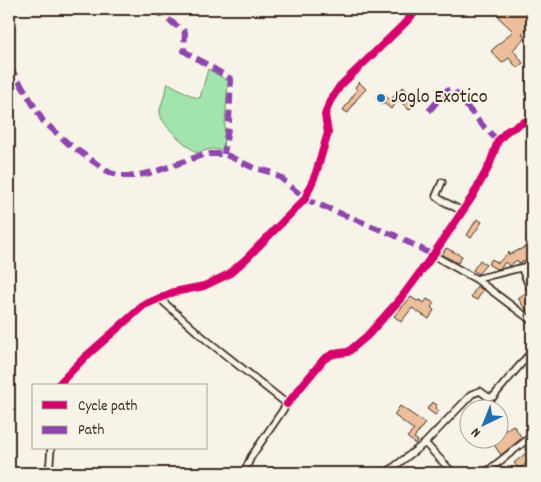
<svg xmlns="http://www.w3.org/2000/svg" width="541" height="482" font-family="Dekko,sans-serif">
<rect width="100%" height="100%" fill="#f7f3e8"/>
<filter id="ink" filterUnits="userSpaceOnUse"><feTurbulence type="fractalNoise" baseFrequency=".02" numOctaves="2"/><feDisplacementMap in="SourceGraphic" scale="10" xChannelSelector="R" yChannelSelector="G"/><feConvolveMatrix kernelMatrix="1 2 1 2 8 2 1 2 1" color-interpolation-filters="sRGB"/></filter>
<g filter="url(#ink)">
<path fill="#a2e4ad" stroke="#6e8766" d="M208,69L228,81L223,150L211,149L196,153C186,144 158,124 160,110C162,101 166,92 168,83L194,97L200,98Z"/>
<path fill="#ecbe9b" stroke="#3b2a1e" d="M492,9H531L532,10V23L522,34L525,37L513,50L523,63L517,68L509,58L502,63L491,51L513,31L499,18L500,16Z
M359,82L366,89L356,100L348,113L343,110L357,90L355,87Z
M403,87L418,101L409,110L399,100L391,109L384,103L383,105L375,98L380,92L390,100Z
M477,219L482,222L471,238L467,235Z
M532,236V260L530,261L529,259L519,263L517,260L509,266L505,262L501,268L496,269L488,264L492,259L498,263L509,252V255L529,245L526,239Z
M446,248L462,256L458,263L442,255Z
M480,260L486,265L478,274L473,270Z
M477,286L483,290L477,300L471,297Z
M526,293L530,299L532,298V315L523,306L518,298Z
M411,297L417,301L419,300L424,303L427,299L434,303L431,307L434,310L429,319L412,308L401,322L394,316Z
M432,402L437,405L435,408L439,411L435,415L427,409Z
M400,406L425,423L414,438L418,441L415,444L407,437L414,430L394,415Z
M513,425L522,438L501,455L491,440H498V435Z
M532,448V459L519,469L514,463Z"/>
<g fill="none" stroke-linecap="round" stroke-linejoin="round">
<defs>
<path id="street" d="M442,182L436,196L441,200L462,211
M433,255L476,279L532,265
M522,269L532,293
M476,279L532,321
M159,298L204,338L287,404L251,457L244,473
M57,386L84,358L144,305L174,292L204,286L229,274L246,259L305,199L316,173L328,133L325,115L330,101L340,86L403,25L418,9
M287,404L324,359L333,354L348,352L367,336L402,297L433,255L472,197L489,166L498,141L507,131L532,118
M425,443L453,473
M49,473L51,448
M386,473L425,443L472,394L480,391L488,397H493L532,351
M485,473L528,439"/>
</defs>
<use href="#street" stroke="#3b2a1e" stroke-width="9"/>
<use href="#street" stroke="#f7f3e8" stroke-width="5.5"/>
<path stroke="#8e44ad" stroke-width="6" stroke-dasharray="12 6" stroke-linecap="butt" d="M154,9L185,32L184,51L231,79L229,122L224,154
M9,66L24,89L43,121L70,145L110,173L122,176H133L154,172L205,154H224L254,168L270,172L281,178L305,199L394,235L433,255
M429,111L446,91L452,89L484,127L498,141"/>
<defs>
<path id="cycleway" d="M57,386L84,358L144,305L174,292L204,286L229,274L246,259L305,199L316,173L328,133L325,115L330,101L340,86L403,25L418,9
M287,404L324,359L333,354L348,352L367,336L402,297L433,255L472,197L489,166L498,141L507,131L532,118"/>
</defs>
<use href="#cycleway" stroke="#f7f3e8" stroke-width="11"/>
<use href="#cycleway" stroke="#d6006c" stroke-width="8"/>
</g>
</g>
<circle fill="#1f6fb2" stroke="#f7f3e8" stroke-width="2" cx="381" cy="98" r="5"/>
<g text-anchor="middle" dominant-baseline="central" stroke-width="4" stroke-linejoin="round" paint-order="stroke">
<g font-size="20" fill="#3b2a1e" stroke="#f7f3e8" text-anchor="start">
<text x="391" y="98">Joglo Exotico</text>
</g>
</g>
<rect width="541" height="482" fill="none" stroke="#f7f3e8" stroke-width="30"/>
<rect x="15" y="15" width="511" height="452" fill="none" stroke="#3b2a1e" stroke-width="2" filter="url(#ink)"/>
<rect x="32" y="384" width="175" height="65" fill="#f7f3e8" stroke="#aca397"/>
<rect x="42" y="401" width="25" height="8" fill="#d6006c" stroke="#aca397"/>
<text x="78" y="410" font-size="15" fill="#3b2a1e">Cycle path</text>
<rect x="42" y="426" width="25" height="8" fill="#8e44ad" stroke="#aca397"/>
<text x="78" y="434" font-size="15" fill="#3b2a1e">Path</text>
<g transform="translate(484 424) rotate(223)"><circle r="24" fill="#f7f3e8" stroke="#aca397"/>
<path d="M0-4L9 19L0 12L-9 19Z" fill="#1f6fb2"/>
<text y="-8" font-size="14" font-weight="bold" text-anchor="middle" fill="#3b2a1e">N</text>
</g>
</svg>
